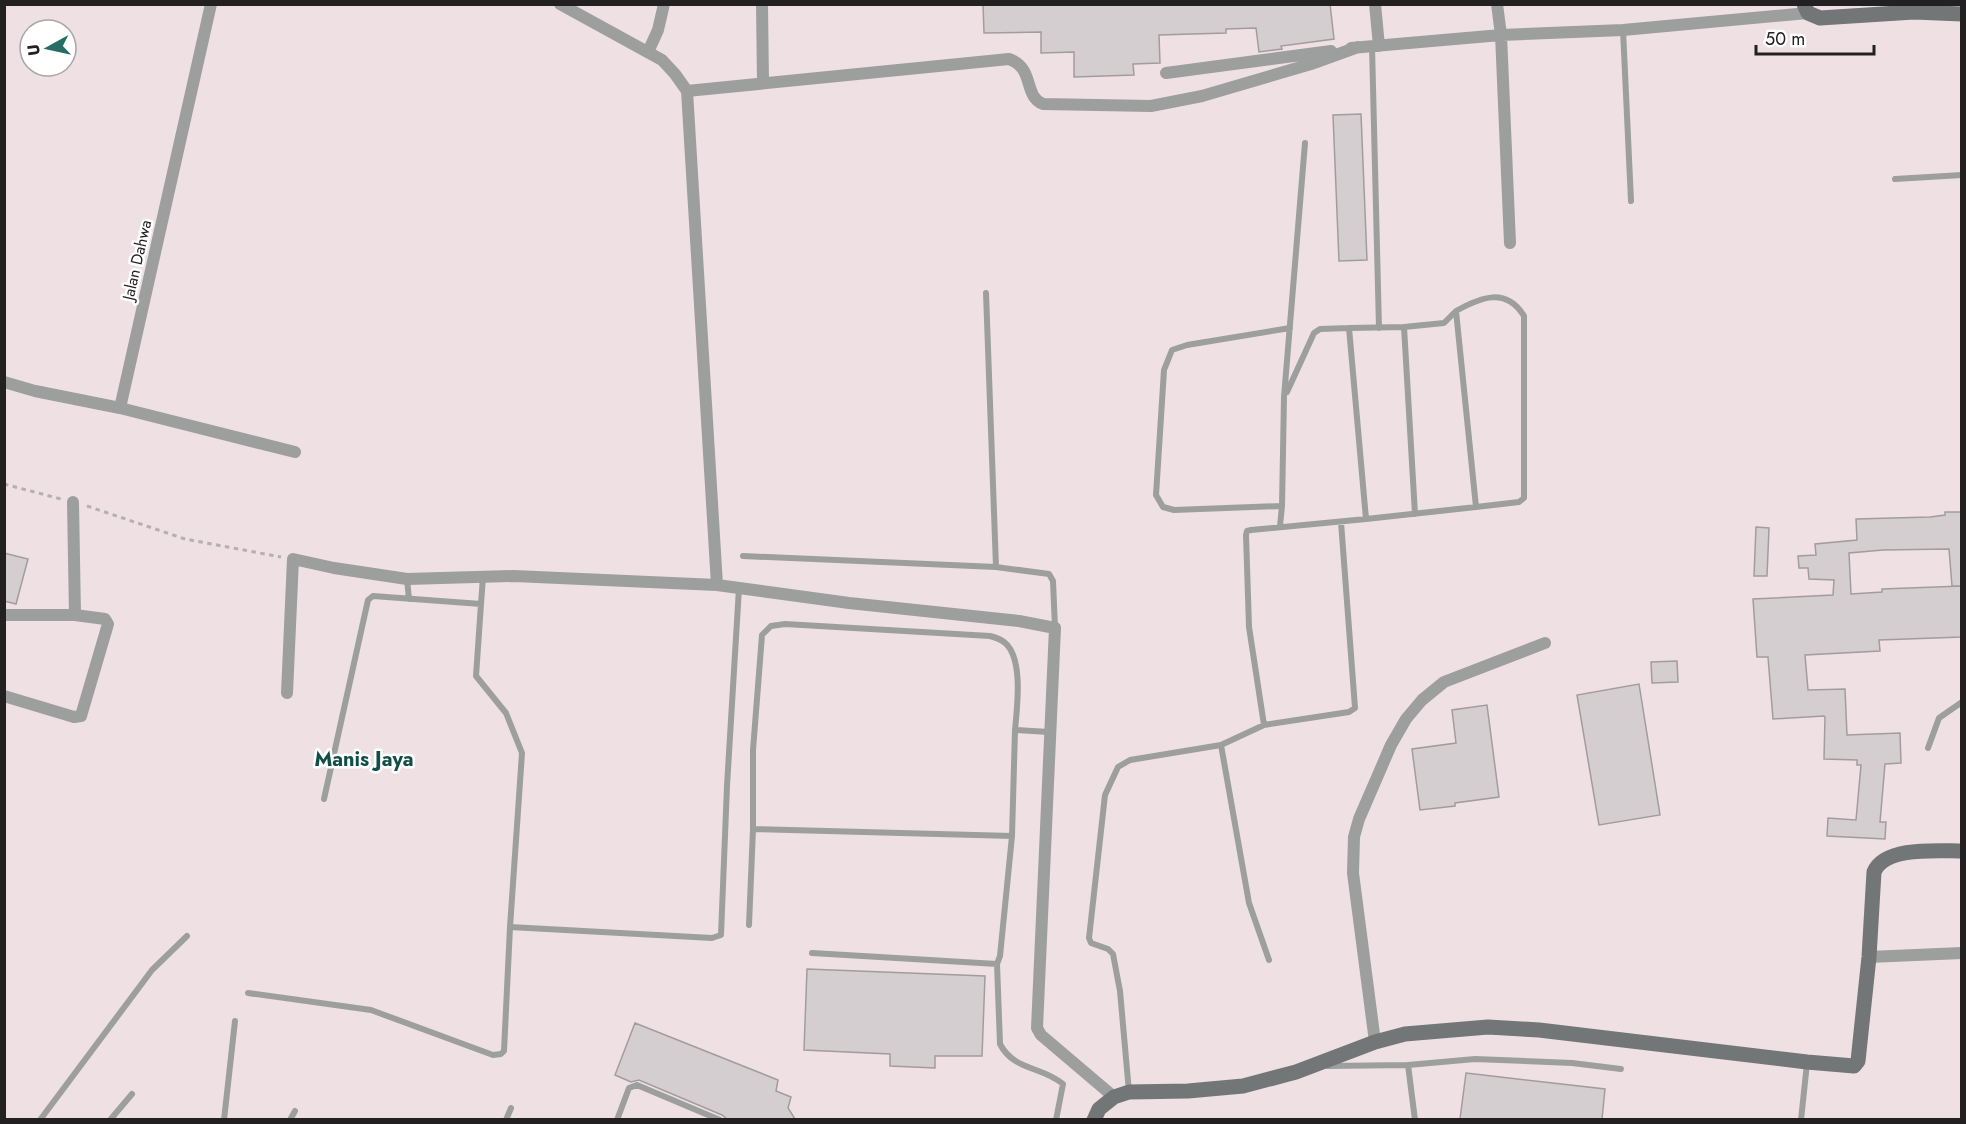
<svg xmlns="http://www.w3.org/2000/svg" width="1966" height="1124" font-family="Jost,sans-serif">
<rect width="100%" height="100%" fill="#f9f1f3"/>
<path fill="#efe0e4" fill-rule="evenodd" d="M5,5H1961V1119H5ZM30,30H66V66H30Z"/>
<path fill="#d5ced0" stroke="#a39c9e" stroke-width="1.5" d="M983,4H1330L1334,39L1281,46L1282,49L1259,52L1256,28L1226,29V33L1159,35L1160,63L1133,64L1134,75L1074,77V52L1041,53V32L984,33Z
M1361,114L1367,260L1339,261L1333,115Z
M1945,512H1962V586H1952L1949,549L1883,550L1849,553L1851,594L1882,592V589L1962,586V637L1879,640L1880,651L1805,655L1808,690L1845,689L1847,735L1900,733L1901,763L1885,764L1880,822H1886L1885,839L1827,836L1828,818L1856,820L1861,765H1857V760L1824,759L1825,717L1824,716L1773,719L1768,657H1757L1753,599L1833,595L1834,580L1809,579L1808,568H1799L1798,556L1816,555L1815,544L1857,540L1856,519L1930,517L1945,515Z
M1756,527L1769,528L1767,576H1754Z
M4,553L28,559L16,604L4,601Z
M1677,661L1678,682L1652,683L1651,662Z
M1639,684L1660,815L1599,825L1577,695Z
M1487,705L1499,797L1455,803V806L1420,810L1412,749L1456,743L1452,710Z
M807,969L985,976L982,1056H935V1068L890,1066V1054L804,1050Z
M635,1023L778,1080L776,1091L791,1097L788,1108L795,1119H727L722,1115L639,1080L631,1082L615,1075Z
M1466,1073L1605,1089L1602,1119H1460Z"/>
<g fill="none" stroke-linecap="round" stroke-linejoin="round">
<path stroke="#b5afb1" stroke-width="3" stroke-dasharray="4.5 4.5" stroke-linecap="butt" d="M4,484L61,499
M87,506L185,539L281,557"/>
<path stroke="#9c9f9e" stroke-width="6" d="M1623,30L1631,201
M1372,46L1379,328
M1895,179L1962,175
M986,293L996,567
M1456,311C1481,297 1506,287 1524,316V498L1519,502L1476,507
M1287,392L1314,333L1320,329L1349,328
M1282,506L1174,510L1163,507L1156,495L1164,370L1172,350L1187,345L1290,328
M1366,519L1476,507L1456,311L1444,323L1404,327
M1280,526L1282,506L1284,397L1305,143
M743,556L996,567L1049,574L1053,581L1055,628
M407,579L409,599
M481,604L483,577
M1264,725L1349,712L1355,708L1341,522
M1221,745L1249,903L1269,960
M1928,748L1939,718L1962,702
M1012,836L753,829V750L762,635L771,626L785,624L990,636C994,637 1000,639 1004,642C1024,657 1017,708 1015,730
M749,925L753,829
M510,927L712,938L721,935L727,786L739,588
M812,953L997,964L1000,956L1012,836L1015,730L1049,732
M997,964L1000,1044C1014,1071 1042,1066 1063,1084L1056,1120
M248,993L371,1010L493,1055L501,1054L504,1051L510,927L522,753L506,713L476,676L481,604L373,596L368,600L324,799
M1408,1065L1475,1059L1572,1063L1621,1069
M1328,1066L1408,1065L1415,1120
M1129,1092L1120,991L1113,954L1108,949L1091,943L1089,938L1105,795L1118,767L1130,760L1221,745L1264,725L1249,627L1246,535L1247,531L1251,530L1366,519L1349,328L1404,327L1415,514
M40,1120L152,970L187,936
M110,1120L132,1094
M224,1120L235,1021
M290,1120L295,1111
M506,1120L511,1108
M617,1120L629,1088L637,1085L720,1120
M1801,1120L1807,1063"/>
<path stroke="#9c9f9e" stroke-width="12" d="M560,4L662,60L675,74L687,91L717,585
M762,4L763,83
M1375,4L1379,46
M1497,4L1501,35L1510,243
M1351,48L1501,35L1623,30L1808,13
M648,52L658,30L664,4
M1166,73L1331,51
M687,91L1009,59C1035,68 1023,96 1043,104L1151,106L1202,96L1311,64L1358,47
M4,382L35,391L120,408L211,4
M120,408L295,452
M4,615H75L73,502
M287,693L293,559L334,568L407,579L514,576L717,585L849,603L1019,621L1055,628L1037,1028L1041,1035L1114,1097
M4,696L74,717L81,716L108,624L105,619L75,615
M1869,957L1962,953
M1375,1042L1353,873L1354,837L1359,819L1391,745L1406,719L1422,700L1444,682L1545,643"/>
<path stroke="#727676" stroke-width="15" d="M1804,4L1808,13L1820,18L1914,12L1962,14
M1094,1120L1099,1109L1114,1097L1129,1092L1188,1091L1243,1086L1296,1072L1375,1042L1405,1034L1488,1027L1539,1030L1807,1062L1854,1066L1858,1061L1869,957L1874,872C1885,846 1938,851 1962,851"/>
</g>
<g text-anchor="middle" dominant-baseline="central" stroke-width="5" stroke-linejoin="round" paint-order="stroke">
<g font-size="16" fill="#232021" stroke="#fff">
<text transform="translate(137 260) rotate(-77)">Jalan Dahwa</text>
</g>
<g font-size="20" font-weight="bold" fill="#124e48" stroke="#fff">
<text x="364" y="759">Manis Jaya</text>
</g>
</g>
<rect width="1966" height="1124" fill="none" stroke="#232021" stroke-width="12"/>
<g transform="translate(48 48) rotate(262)"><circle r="28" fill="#ffffff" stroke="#a7a6a6" stroke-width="1.5"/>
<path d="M0-4.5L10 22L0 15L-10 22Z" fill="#256d66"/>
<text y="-9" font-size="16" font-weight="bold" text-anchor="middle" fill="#232021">U</text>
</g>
<path d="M1756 45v9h118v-9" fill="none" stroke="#232021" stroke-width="3"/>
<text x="1765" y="45" font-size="18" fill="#232021" stroke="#ffffff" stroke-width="4.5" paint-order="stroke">50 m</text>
</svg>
